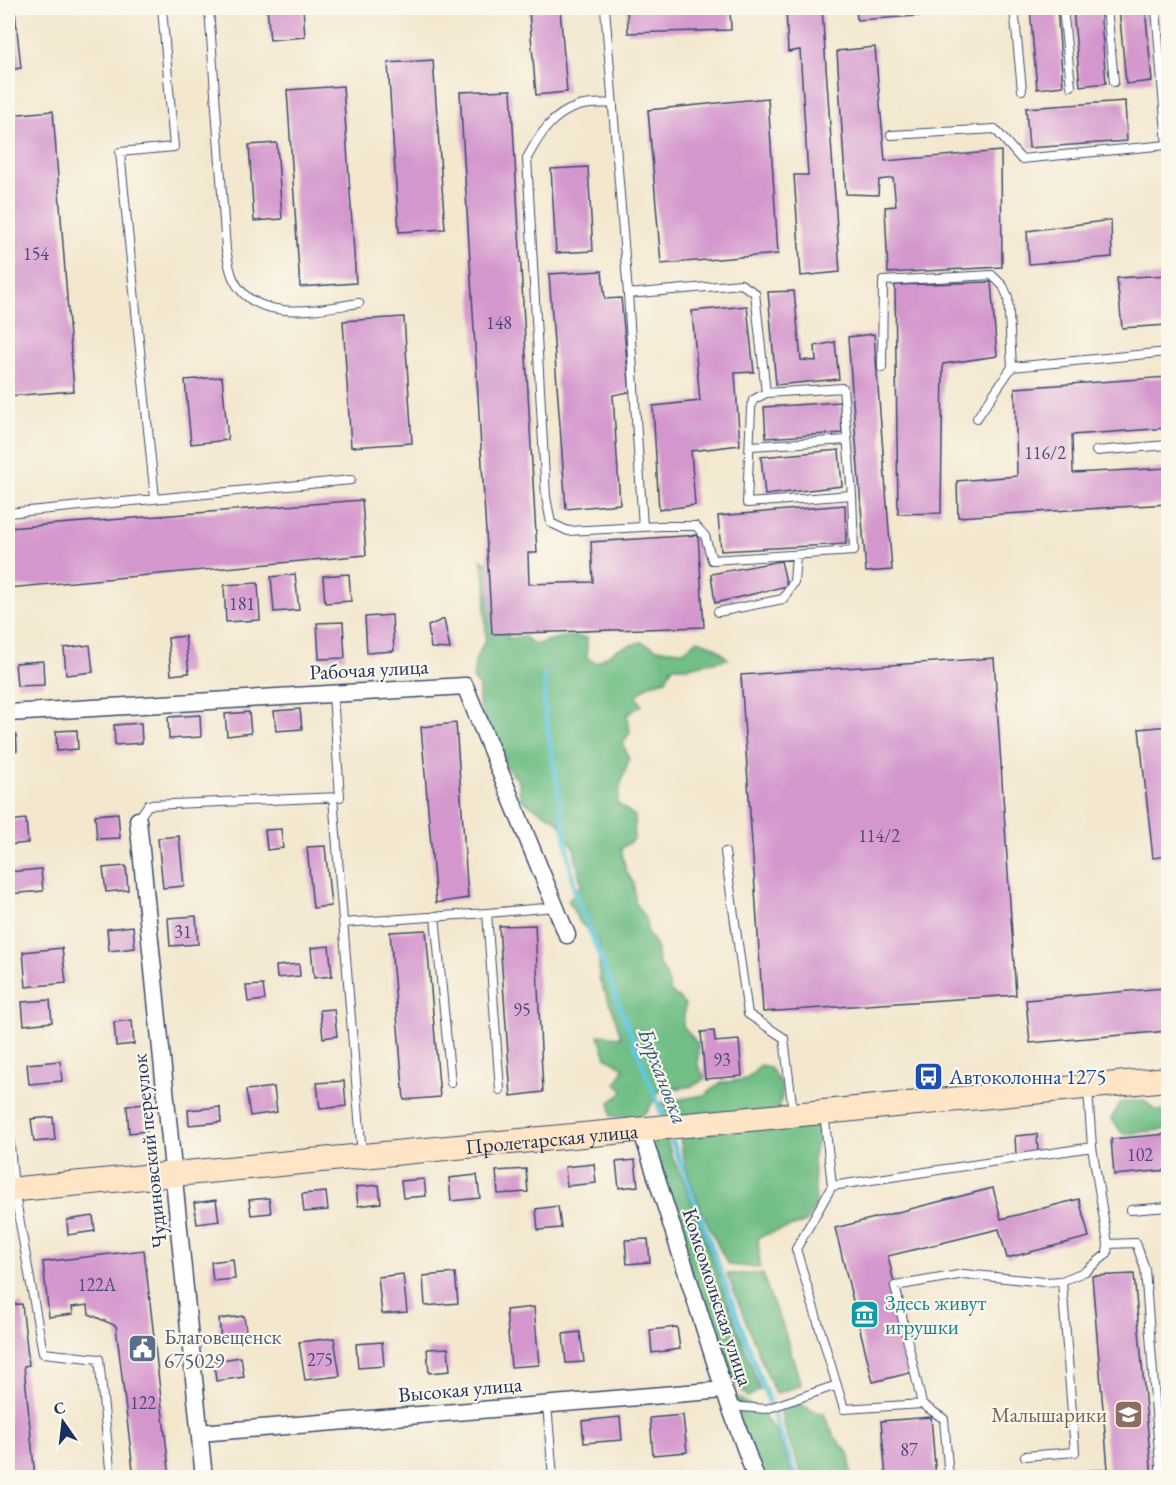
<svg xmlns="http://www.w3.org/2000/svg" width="1176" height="1485" font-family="'EB Garamond',serif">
<rect width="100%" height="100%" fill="#fbf7ec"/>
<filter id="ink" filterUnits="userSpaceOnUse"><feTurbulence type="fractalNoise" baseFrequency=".0167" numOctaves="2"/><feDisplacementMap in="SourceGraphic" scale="12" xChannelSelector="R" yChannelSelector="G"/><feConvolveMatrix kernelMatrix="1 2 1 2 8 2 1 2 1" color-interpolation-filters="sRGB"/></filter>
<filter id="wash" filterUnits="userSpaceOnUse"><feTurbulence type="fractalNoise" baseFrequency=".008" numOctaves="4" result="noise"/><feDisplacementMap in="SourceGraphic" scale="24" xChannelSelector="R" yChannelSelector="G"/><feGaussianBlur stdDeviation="1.35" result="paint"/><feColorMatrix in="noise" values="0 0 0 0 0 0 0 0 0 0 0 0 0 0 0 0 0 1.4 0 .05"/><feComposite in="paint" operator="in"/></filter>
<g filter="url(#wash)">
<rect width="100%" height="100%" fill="#f3e7ce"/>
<path fill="#71be86" stroke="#467672" stroke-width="1.5" d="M481,559L506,574L513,617L507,639L523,636L535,645C554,638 568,634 587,638V658L596,663L618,649L641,642L658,649L683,651L698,640L714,646L728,659L688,667H672L666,680L650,684L636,696L642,705L627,715L630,732L623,744L629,759L621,784L617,803L635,816L634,839L621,849L626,871L634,884L635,901L647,922V932L656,946L658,962L667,977L670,991L685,1004L683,1026L698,1044V1065L705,1079L693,1086L659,1091C644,1119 643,1120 611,1116L610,1102L624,1092L616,1084L624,1068L606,1057L598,1035L621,1037L613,1011L599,979V942L578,920L568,900L581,885L574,848L558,821L520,799L519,781L504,765L502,749L490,737L479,704V687L473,678L475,662L486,638L485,609L487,588Z
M761,1065L769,1067C782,1084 787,1090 777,1111L679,1118L666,1114L663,1102L705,1095L720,1083L747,1079Z
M1144,1100L1156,1111L1168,1110V1129L1123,1134L1111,1119L1120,1103Z
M801,1122L820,1129L813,1160L816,1205L806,1222L758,1237L760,1268L728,1265C710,1231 683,1174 680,1136Z
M665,1132L671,1154L684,1182L760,1390L748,1397L728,1374L716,1355L650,1133Z
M727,1274H763L770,1297L782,1323L801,1385L775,1394Z
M735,1395L760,1412L776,1431L793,1477H762L730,1409Z
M799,1403L810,1410L824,1414L834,1436L849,1454L851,1477H803L787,1436L780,1408Z"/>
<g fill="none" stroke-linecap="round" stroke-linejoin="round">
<path stroke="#60c7dd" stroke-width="5" d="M545,674L544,706L575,893L665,1121
M669,1132L797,1478"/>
</g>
<g id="blocks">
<path fill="#d497cd" d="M267,8H303L305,37L270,40Z
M560,8L567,92L536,95L529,11Z
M627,8H730L731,30L628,33Z
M786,8H822L840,272L801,276L794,175H808L800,50L788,52Z
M856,8H995V11L857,20Z
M1030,8H1057L1063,86L1037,89Z
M1073,8H1100L1106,83L1080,86Z
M1119,8H1145L1152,81L1126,84Z
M15,11L21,68L8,70V12Z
M875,47L885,161L1001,151L1002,267L888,273L885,207L896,206L893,178L879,180L878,195L846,194L837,51Z
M433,60L445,229L399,232L388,63Z
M343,86L356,283L300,287L287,90Z
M511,90L537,553H528L529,584L593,582L591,542L698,535L704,627L492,634L460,92Z
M768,98L778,254L661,264L648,110Z
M1125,101L1127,141L1029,148L1026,108Z
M53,111L74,391L8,396V115Z
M277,143L282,219L254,221L249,145Z
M588,167L593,251L556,253L551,169Z
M1111,220L1112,257L1029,264L1027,231Z
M602,271L605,299L621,298L630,392L613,395L620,504L566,509L549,274Z
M1168,275V325L1122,328L1117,278Z
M991,282L997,356L943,364L941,513L898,514L895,285Z
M794,291L801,360L816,361L815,346L835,342L839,379L776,385L768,292Z
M747,306L754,372L735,373L740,445L691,451L695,505L659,510L653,406L700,401L692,311Z
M404,317L412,443L351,447L343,321Z
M874,334L892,570L866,572L848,337Z
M222,377L228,440L191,444L185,380Z
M1168,377V428L1072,435L1073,473L1168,468V504L958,517L957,481L1017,476L1015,388Z
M840,402L842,433L766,438L764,407Z
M839,450L842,486L765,495L761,457Z
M362,500L366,555L8,588V528Z
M845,505L846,544L721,551L718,516Z
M781,561L787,586L715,603L711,574Z
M295,574L299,610L274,612L271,577Z
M349,574L351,601L325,603L323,576Z
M258,583L260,620L226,622L224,585Z
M392,615L394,651L367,653L365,617Z
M444,619L450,649L431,648L428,626Z
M343,622L345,658L319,659L317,623Z
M185,636L189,673L171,675L168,638Z
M90,645L93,672L66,675L64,648Z
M994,658L1016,995L763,1012L741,675Z
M43,661L44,685L17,686L15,663Z
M300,709L302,729L276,731L274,711Z
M249,712L251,733L227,736L225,714Z
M200,715L201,737L169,739L168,717Z
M141,723L142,743L115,745L114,725Z
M456,723L468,898L436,903L421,727Z
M1168,726V856L1153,858L1139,729Z
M77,730L78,749L57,751L56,731Z
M16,734L17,751L8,752V735Z
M118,813L120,838L97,839L95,815Z
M26,819L28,843L8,845V821Z
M281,829L283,848L267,850L265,830Z
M179,836L184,886L163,888L158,838Z
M325,846L331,906L313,908L307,847Z
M126,866L128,890L106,892L103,868Z
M41,869L43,891L9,894L8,872Z
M196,916L198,944L170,946L168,918Z
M535,925L543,1092L511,1096L499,926Z
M133,926L135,948L109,951L107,929Z
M426,930L440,1097L404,1100L390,932Z
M329,946L332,976L314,978L311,948Z
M62,948L66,983L26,987L23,952Z
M299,964L300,976L277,978L276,966Z
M263,985L265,1000L248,1002L246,986Z
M1164,988L1165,1003L1168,1002V1031L1030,1043L1026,1000Z
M50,1000L52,1022L24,1025L22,1002Z
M334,1009L337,1036L323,1038L320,1010Z
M132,1020L134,1044L116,1046L114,1022Z
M714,1031L715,1042L739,1040L742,1076L705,1079L701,1032Z
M60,1061L62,1081L29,1084L27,1064Z
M344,1081L346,1106L320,1109L317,1083Z
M274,1087L277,1112L250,1116L246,1090Z
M144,1104L147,1131L129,1133L127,1106Z
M220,1107L221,1122L189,1125L188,1110Z
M53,1117L55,1140L34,1142L31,1119Z
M1037,1134L1038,1153L1016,1155L1015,1136Z
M1168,1134V1170L1114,1175L1111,1139Z
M635,1160L638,1186L619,1188L616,1162Z
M594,1164L596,1183L567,1186L565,1167Z
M526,1169L528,1192L498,1194L496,1171Z
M477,1175L480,1198L451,1201L449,1178Z
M424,1179L426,1196L403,1198L401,1181Z
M379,1185L381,1203L358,1206L356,1187Z
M993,1188L1001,1219L1079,1199L1089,1237L1007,1258L999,1229L888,1256L914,1372L873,1382L835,1228Z
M326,1192L328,1210L304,1212L302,1194Z
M269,1198L271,1213L251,1215L249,1200Z
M216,1200L219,1221L197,1224L194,1203Z
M558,1206L561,1228L538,1230L536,1209Z
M93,1216L95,1231L68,1235L67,1220Z
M648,1239L650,1262L627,1264L625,1240Z
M144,1250L152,1320L170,1478H134L116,1326L89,1314L88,1305L72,1307L73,1314L49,1317L43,1262Z
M233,1259L235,1279L213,1281L211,1262Z
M455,1273L458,1303L425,1306L423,1276Z
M403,1274L407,1312L382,1314L378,1277Z
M1134,1274L1152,1478H1030V1475L1108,1469L1092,1276Z
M22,1304L29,1365L24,1366L35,1478H8V1305Z
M534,1307L539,1365L511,1367L506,1310Z
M244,1316L247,1338L221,1341L219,1319Z
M677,1327L680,1349L652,1353L650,1330Z
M580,1332L584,1362L566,1363L563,1334Z
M334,1338L340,1376L305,1380L299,1342Z
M382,1342L384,1366L358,1368L356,1344Z
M448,1348L450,1371L429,1373L427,1349Z
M241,1357L244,1377L216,1381L214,1361Z
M683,1415L687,1452L653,1455L650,1418Z
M620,1417L622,1440L584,1443L582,1421Z
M931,1417L936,1478H886L881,1421Z"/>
</g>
</g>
<g filter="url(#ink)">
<use href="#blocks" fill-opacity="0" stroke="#3b4b6f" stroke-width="1.5"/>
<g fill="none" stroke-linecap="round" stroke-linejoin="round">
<defs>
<path id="lane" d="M209,8L226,250C228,259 229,269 233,278C254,325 319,309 359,303
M605,8L628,294L643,527
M1014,8L1022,90
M1063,8L1071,86
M1107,8L1114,82
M613,103C602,104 590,103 579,106C552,114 540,134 527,158L546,497L551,523L568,531L661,526H696L705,536L712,560L854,551L852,495
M891,135L995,129L1021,159L1167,145L1156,8
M628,294L741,284L755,293L766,393L843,388L852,495L747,503L751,408L753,400L766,393
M882,368L883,281L992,275L1003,286L1008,297L1012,367
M977,418L1012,367L1168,352
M750,446L847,440
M1096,451L1168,445
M155,499L120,152L174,147L162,8
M8,513L351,480
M718,612L783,599L794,582L796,555
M333,797L362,1155
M138,820L148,805L340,797L333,694
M725,852L748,1014L784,1038L793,1112
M435,916L451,1083
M343,923L487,913
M500,1090L487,913L556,907
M1088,1090L1092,1147L1108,1244L1136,1243L1145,1269L1161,1478
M824,1112L832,1186
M8,1123L14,1189L43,1353L99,1359L111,1478
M1131,1210L1168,1207
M547,1404L553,1478
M922,1404L895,1286L964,1274L1044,1282L1062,1281
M730,1406L766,1409L837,1385
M1025,1456L1075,1452L1062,1281L1086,1271L1107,1254L1108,1244
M949,1478L944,1419L922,1404L844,1409L796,1249L832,1186L1092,1147"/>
<path id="street" d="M8,713L465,686L567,935
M138,820L204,1478
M641,1129L724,1390L756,1478
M200,1433L724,1390"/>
<g id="secondary">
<path id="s1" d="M8,1190L1168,1079"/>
</g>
</defs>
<use href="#lane" stroke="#3b4b6f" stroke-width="10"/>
<use href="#street" stroke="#3b4b6f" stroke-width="19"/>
<use href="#secondary" stroke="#3b4b6f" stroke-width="26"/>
<use href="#lane" stroke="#fff" stroke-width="8"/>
<use href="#street" stroke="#fff" stroke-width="16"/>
<use href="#secondary" stroke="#fde5c5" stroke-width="24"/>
</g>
</g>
<defs>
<symbol id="bus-square" viewBox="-11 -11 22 22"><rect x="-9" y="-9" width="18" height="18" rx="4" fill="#1a4fb4" stroke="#fbf7ec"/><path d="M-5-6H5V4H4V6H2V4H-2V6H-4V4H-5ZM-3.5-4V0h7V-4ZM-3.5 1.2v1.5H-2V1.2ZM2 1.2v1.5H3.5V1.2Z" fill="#fff"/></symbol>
<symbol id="museum-square" viewBox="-11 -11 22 22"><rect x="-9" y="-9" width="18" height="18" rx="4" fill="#0f9aa8" stroke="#fbf7ec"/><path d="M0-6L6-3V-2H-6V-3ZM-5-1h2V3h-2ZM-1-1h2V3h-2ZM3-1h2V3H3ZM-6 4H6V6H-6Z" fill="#fff"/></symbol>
<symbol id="civic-square" viewBox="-11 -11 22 22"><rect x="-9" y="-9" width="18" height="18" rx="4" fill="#5c6f8a" stroke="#fbf7ec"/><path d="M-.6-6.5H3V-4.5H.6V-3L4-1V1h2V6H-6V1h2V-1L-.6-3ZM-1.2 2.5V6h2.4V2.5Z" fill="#fff"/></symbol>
<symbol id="school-square" viewBox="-11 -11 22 22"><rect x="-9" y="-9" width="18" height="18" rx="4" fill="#8d6e63" stroke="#fbf7ec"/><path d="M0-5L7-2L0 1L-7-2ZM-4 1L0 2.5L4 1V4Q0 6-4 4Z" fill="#fff"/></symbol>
</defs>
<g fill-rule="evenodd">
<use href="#bus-square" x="912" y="1060" width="33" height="33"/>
<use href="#museum-square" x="848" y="1298" width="33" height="33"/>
<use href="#civic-square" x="126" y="1332" width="33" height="33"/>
<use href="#school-square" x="1112" y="1398" width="33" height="33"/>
</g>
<g text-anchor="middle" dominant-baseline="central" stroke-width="4.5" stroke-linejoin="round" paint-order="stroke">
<g font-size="18" fill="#49497a">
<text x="36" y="253">154</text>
<text x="499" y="322">148</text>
<text x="1045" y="452">116/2</text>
<text x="242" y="603">181</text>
<text x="879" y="835">114/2</text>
<text x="183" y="931">31</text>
<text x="522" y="1009">95</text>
<text x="722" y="1059">93</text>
<text x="1140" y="1154">102</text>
<text x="97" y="1284">122А</text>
<text x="320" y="1359">275</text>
<text x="143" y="1402">122</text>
<text x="909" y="1449">87</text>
</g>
<g font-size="21" fill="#1b2f5e" stroke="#fbf7ec">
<text transform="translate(369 669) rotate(-3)">Рабочая улица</text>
<text stroke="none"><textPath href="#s1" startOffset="546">Пролетарская улица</textPath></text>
<text transform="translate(149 1151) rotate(-96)">Чудиновский переулок</text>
<text transform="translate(718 1297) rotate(72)">Комсомольская улица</text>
<text transform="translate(460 1389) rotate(-5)">Высокая улица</text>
</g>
<g font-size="21" fill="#164399" stroke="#fbf7ec" text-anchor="start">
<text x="949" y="1076">Автоколонна 1275</text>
</g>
<g font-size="21" fill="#0d838f" stroke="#fbf7ec" text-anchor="start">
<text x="885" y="1302">Здесь живут<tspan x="885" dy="24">игрушки</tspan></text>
</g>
<g font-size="21" fill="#4e5e75" stroke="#fbf7ec" text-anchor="start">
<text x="164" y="1336">Благовещенск<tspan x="164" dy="24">675029</tspan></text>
</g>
<g font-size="21" fill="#785e54" stroke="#fbf7ec" text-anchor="end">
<text x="1107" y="1414">Малышарики</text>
</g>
<g font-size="22" font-style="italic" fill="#2c557e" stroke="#fbf7ec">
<text transform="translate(663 1076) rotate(69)">Бурхановка</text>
</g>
</g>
<rect width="1176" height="1485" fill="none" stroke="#fbf7ec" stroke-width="30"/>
<g transform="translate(63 1422) rotate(346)" stroke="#fbf7ec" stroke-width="4.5" paint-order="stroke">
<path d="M0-4.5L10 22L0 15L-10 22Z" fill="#1b2f5e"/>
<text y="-9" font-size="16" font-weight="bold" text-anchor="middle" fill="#1b2f5e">С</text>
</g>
</svg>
